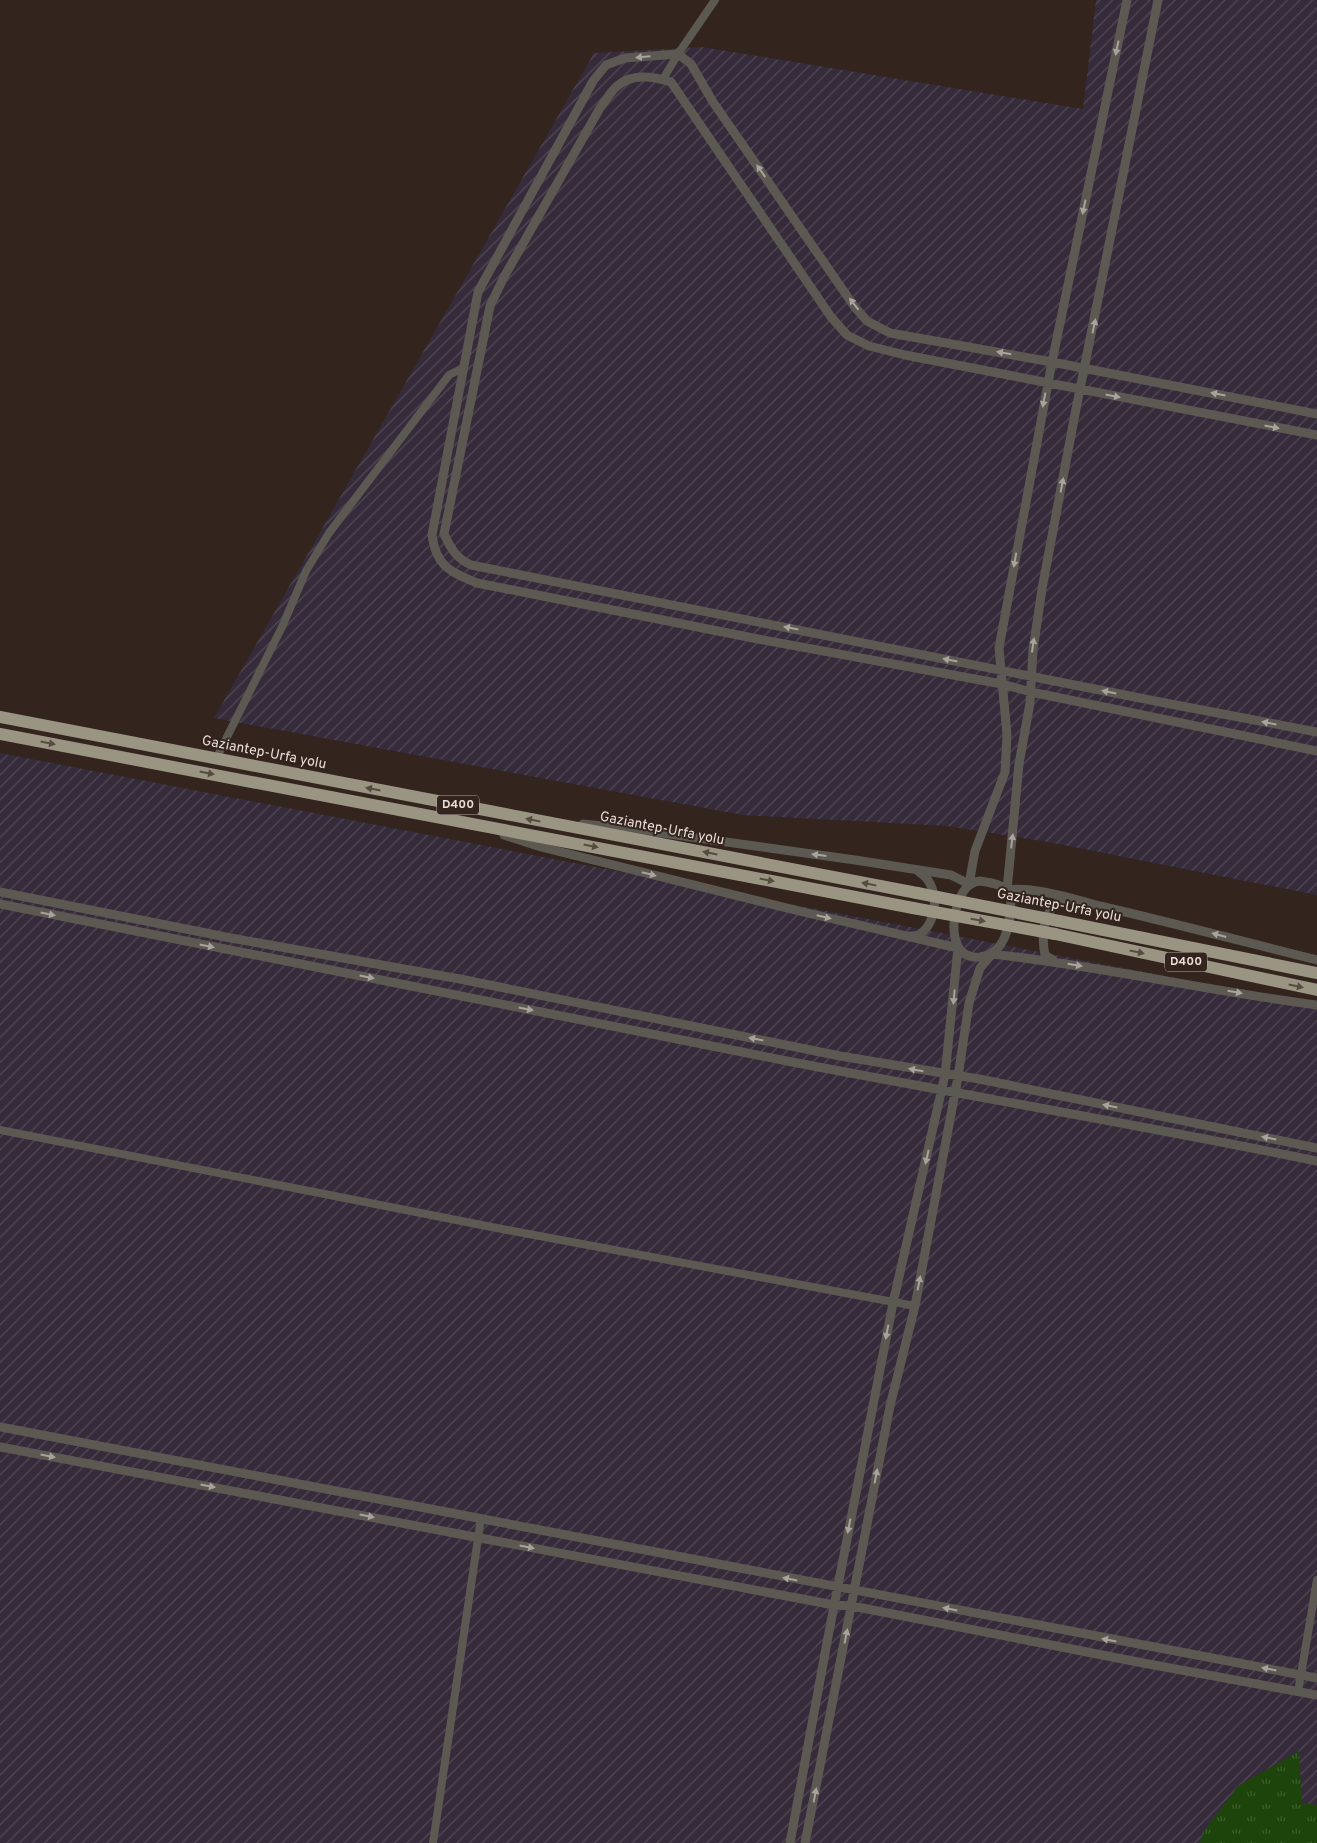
<svg xmlns="http://www.w3.org/2000/svg" width="1317" height="1843" font-family="Overpass,sans-serif">
<defs>
<pattern id="industrial-furrows" width="10" height="10" patternUnits="userSpaceOnUse" patternTransform="scale(1.25)"><rect width="10" height="10" fill="#352b3a"/><path d="M-1 1l2-2M0 10L10 0M9 11l2-2" fill="none" stroke="#524956"/></pattern>
<pattern id="grass-tufts" width="24" height="20" patternUnits="userSpaceOnUse" patternTransform="scale(1.25)"><rect width="24" height="20" fill="#1d440b"/><path d="M3 7l-1-3M5 7V3M7 7l1-3M15 17l-1-3M17 17v-4M19 17l1-3" fill="none" stroke="#3e5f2e"/></pattern>
</defs>
<rect width="100%" height="100%" fill="#33241d"/>
<path fill="url(#industrial-furrows)" d="M1096,0H1317V895L1048,842L947,826L743,815L214,718L594,53L702,47L1083,109Z
M0,753L1317,1005V1843H0Z"/>
<path fill="url(#grass-tufts)" d="M1299,1751L1302,1803L1317,1805V1843H1200L1204,1831L1238,1786Z"/>
<g fill="none" stroke-linecap="round" stroke-linejoin="round">
<path stroke="#5c5952" stroke-width="8" d="M663,79L678,54L715,0
M216,759L282,627L306,571L329,533L449,375L463,368
M0,1130L507,1230L915,1306
M1298,1692L1317,1580
M433,1843L481,1518"/>
<path stroke="#5c5952" stroke-width="9" d="M1158,0L1075,414L1042,589L1033,650L1030,703L1019,764L1007,890C1033,886 1073,899 1100,906C1173,923 1245,942 1317,960
M1317,414L1052,362L890,333L867,321L854,306L713,102L691,64L678,54L625,58L606,65L593,81L478,292L432,535C436,566 450,572 477,583L758,639L1002,684L1031,692L1317,751
M1317,435L905,355L869,346L847,335L831,317L671,82C653,76 630,73 615,88C609,94 605,102 600,108L504,277L490,306L444,534C451,549 456,558 471,565L1160,702L1317,732
M583,824L640,830L855,860L951,875L969,884L975,851L1005,772L1007,735L999,648L1052,362L1127,0
M504,835L541,847L799,911L958,948L945,1075L893,1303L828,1637L790,1843
M980,881C993,883 1002,884 1011,894C1011,911 1010,936 997,949C992,954 987,956 980,957C949,960 951,920 959,900C963,890 969,882 980,881Z
M0,892L231,938L460,979L840,1056L979,1079L1317,1148
M0,904C263,955 524,1010 787,1061C964,1095 1141,1125 1317,1161
M909,936C913,936 917,936 920,934C940,920 939,883 919,872
M1053,960L1045,955C1041,935 1043,915 1058,901H1067
M0,1427L1317,1678
M0,1447L834,1605L852,1606L1143,1663L1317,1695
M805,1843L890,1406L915,1306L958,1077L969,1003L980,968L992,954C1101,966 1208,991 1317,1005"/>
<path stroke="#9a9483" stroke-width="12" d="M0,717L917,893
M0,734L913,908
M1059,921L1317,973
M1055,934L1317,990"/>
<path stroke="#9a9483" stroke-width="12" d="M917,893L1059,921
M913,908L1055,934"/>
</g>
<defs><path id="oneway-solid" d="M-6-.8H1V-3.2L6.5 0L1 3.2V.8H-6Z" transform="scale(1.25)"/></defs>
<g fill="#aaa29c">
<use href="#oneway-solid" transform="translate(1117 48) rotate(102)"/>
<use href="#oneway-solid" transform="translate(643 57) rotate(175)"/>
<use href="#oneway-solid" transform="translate(761 171) rotate(-125)"/>
<use href="#oneway-solid" transform="translate(1084 207) rotate(102)"/>
<use href="#oneway-solid" transform="translate(854 304) rotate(-128)"/>
<use href="#oneway-solid" transform="translate(1094 326) rotate(-78)"/>
<use href="#oneway-solid" transform="translate(1004 353) rotate(-170)"/>
<use href="#oneway-solid" transform="translate(1218 394) rotate(-169)"/>
<use href="#oneway-solid" transform="translate(1113 396) rotate(11)"/>
<use href="#oneway-solid" transform="translate(1044 400) rotate(101)"/>
<use href="#oneway-solid" transform="translate(1272 427) rotate(11)"/>
<use href="#oneway-solid" transform="translate(1062 485) rotate(-79)"/>
<use href="#oneway-solid" transform="translate(1015 560) rotate(100)"/>
<use href="#oneway-solid" transform="translate(791 628) rotate(-169)"/>
<use href="#oneway-solid" transform="translate(1033 645) rotate(-82)"/>
<use href="#oneway-solid" transform="translate(950 660) rotate(-169)"/>
<use href="#oneway-solid" transform="translate(1109 692) rotate(-169)"/>
<use href="#oneway-solid" transform="translate(1269 723) rotate(-169)"/>
<use href="#oneway-solid" transform="translate(1012 841) rotate(-83)"/>
<use href="#oneway-solid" transform="translate(819 855) rotate(-173)"/>
<use href="#oneway-solid" transform="translate(649 874) rotate(14)"/>
<use href="#oneway-solid" transform="translate(48 914) rotate(11)"/>
<use href="#oneway-solid" transform="translate(824 917) rotate(13)"/>
<use href="#oneway-solid" transform="translate(1219 935) rotate(-165)"/>
<use href="#oneway-solid" transform="translate(207 946) rotate(11)"/>
<use href="#oneway-solid" transform="translate(1075 965) rotate(9)"/>
<use href="#oneway-solid" transform="translate(367 977) rotate(11)"/>
<use href="#oneway-solid" transform="translate(1235 992) rotate(10)"/>
<use href="#oneway-solid" transform="translate(954 997) rotate(95)"/>
<use href="#oneway-solid" transform="translate(526 1009) rotate(11)"/>
<use href="#oneway-solid" transform="translate(756 1039) rotate(-169)"/>
<use href="#oneway-solid" transform="translate(916 1070) rotate(-170)"/>
<use href="#oneway-solid" transform="translate(1110 1106) rotate(-169)"/>
<use href="#oneway-solid" transform="translate(1269 1138) rotate(-169)"/>
<use href="#oneway-solid" transform="translate(927 1157) rotate(103)"/>
<use href="#oneway-solid" transform="translate(919 1283) rotate(-79)"/>
<use href="#oneway-solid" transform="translate(887 1332) rotate(101)"/>
<use href="#oneway-solid" transform="translate(48 1456) rotate(11)"/>
<use href="#oneway-solid" transform="translate(876 1476) rotate(-79)"/>
<use href="#oneway-solid" transform="translate(208 1486) rotate(11)"/>
<use href="#oneway-solid" transform="translate(367 1516) rotate(11)"/>
<use href="#oneway-solid" transform="translate(849 1526) rotate(101)"/>
<use href="#oneway-solid" transform="translate(527 1547) rotate(11)"/>
<use href="#oneway-solid" transform="translate(790 1579) rotate(-169)"/>
<use href="#oneway-solid" transform="translate(950 1609) rotate(-169)"/>
<use href="#oneway-solid" transform="translate(846 1636) rotate(-79)"/>
<use href="#oneway-solid" transform="translate(1109 1640) rotate(-169)"/>
<use href="#oneway-solid" transform="translate(1269 1669) rotate(-169)"/>
<use href="#oneway-solid" transform="translate(815 1795) rotate(-79)"/>
</g>
<g fill="#574b41">
<use href="#oneway-solid" transform="translate(48 743) rotate(11)"/>
<use href="#oneway-solid" transform="translate(207 773) rotate(11)"/>
<use href="#oneway-solid" transform="translate(373 789) rotate(-169)"/>
<use href="#oneway-solid" transform="translate(533 820) rotate(-169)"/>
<use href="#oneway-solid" transform="translate(591 846) rotate(11)"/>
<use href="#oneway-solid" transform="translate(710 853) rotate(-169)"/>
<use href="#oneway-solid" transform="translate(767 880) rotate(11)"/>
<use href="#oneway-solid" transform="translate(869 884) rotate(-169)"/>
<use href="#oneway-solid" transform="translate(978 920) rotate(10)"/>
<use href="#oneway-solid" transform="translate(1137 952) rotate(12)"/>
<use href="#oneway-solid" transform="translate(1296 986) rotate(12)"/>
</g>
<g text-anchor="middle" dominant-baseline="central" stroke-width="4" stroke-linejoin="round" paint-order="stroke">
<g fill="#33241d" stroke="#b2a6a1" stroke-width="1">
<rect x="437" y="795.5" width="42" height="19" rx="4"/>
<rect x="1165" y="952.5" width="42" height="19" rx="4"/>
</g>
<g font-size="12" font-weight="bold" fill="#e9ded9">
<text x="458" y="805">D400</text>
<text x="1186" y="962">D400</text>
</g>
<g font-size="14" fill="#e9ded9" stroke="#33241d">
<text transform="translate(264 753) rotate(11)">Gaziantep-Urfa yolu</text>
<text transform="translate(662 829) rotate(11)">Gaziantep-Urfa yolu</text>
<text transform="translate(1059 906) rotate(11)">Gaziantep-Urfa yolu</text>
</g>
</g>
</svg>
